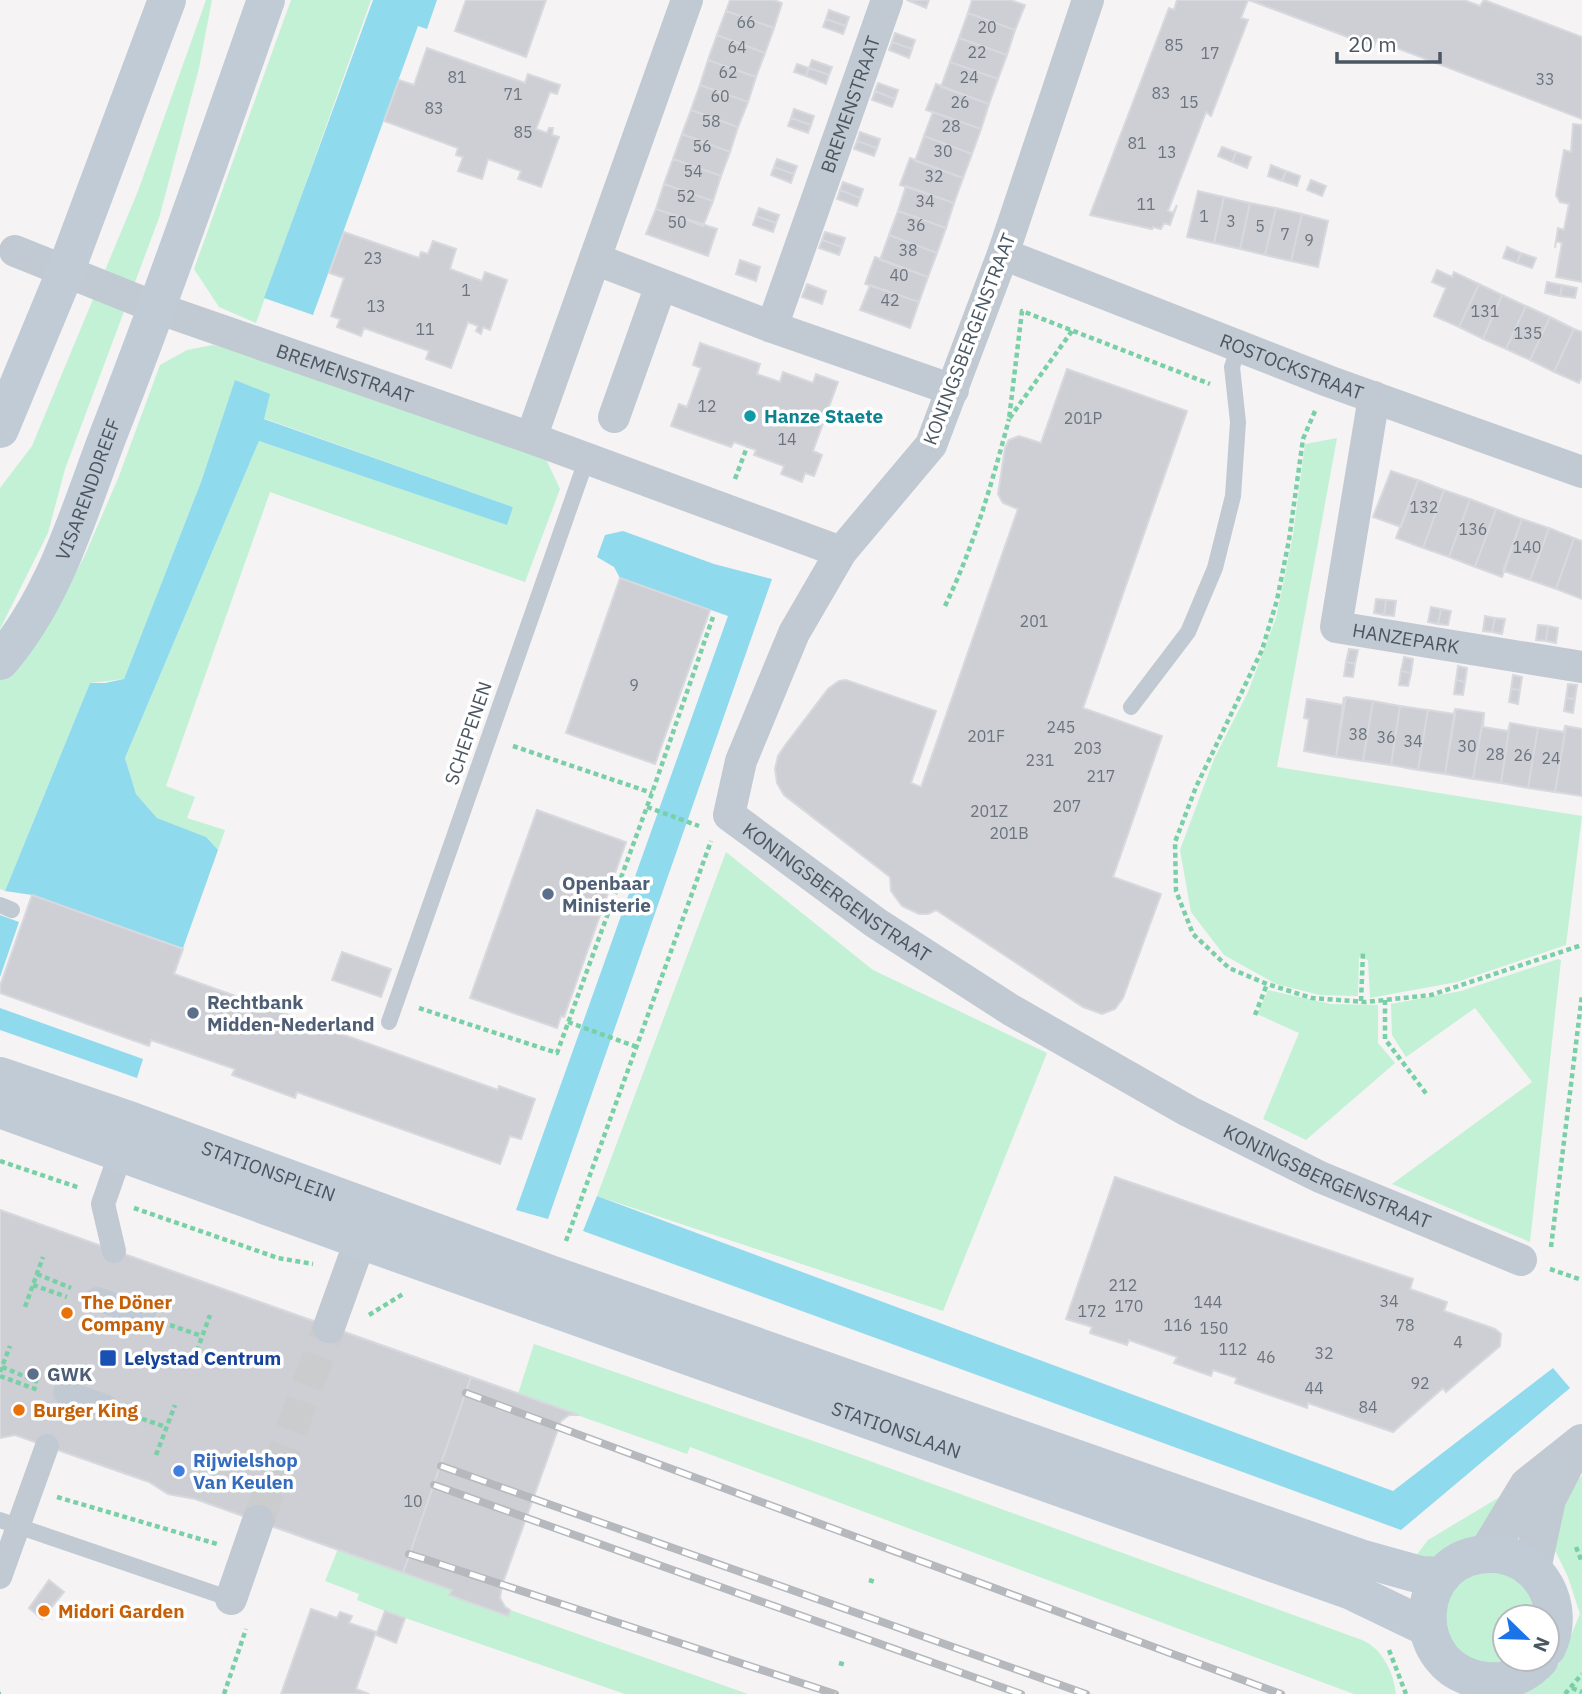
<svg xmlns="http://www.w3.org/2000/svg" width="1582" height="1694" font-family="'IBM Plex Sans',sans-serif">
<rect width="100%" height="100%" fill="#f5f3f3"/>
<path fill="#c3f1d5" d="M206,0H212L199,68L159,218L65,469L48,533L0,629V488L32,446L138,191Z
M291,0H371L256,323L219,307L194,269Z
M213,345L245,352L544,455L560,489L525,582L270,492L166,786L195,797L187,818L225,830L218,850L205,837L157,818L136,794L125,758L259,441L506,524L513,507L263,418L235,381L201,482L124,679L90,683L5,891L0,889V680L57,607L85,555L119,476L160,365L187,350Z
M1337,438L1277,767L1582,816L1566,945L1457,982L1370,998L1368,960L1359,957L1358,996L1320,995L1276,984L1224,955L1191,912L1180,850L1214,759L1248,692L1276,618L1293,535L1305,444Z
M726,852L873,970L1047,1053L943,1311L597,1196Z
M1558,959L1561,960L1530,1242L1392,1184L1532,1082L1475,1008L1406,1057L1392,1035L1391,1004L1461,991Z
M1268,990L1331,1004L1378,1005V1043L1395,1063L1306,1140L1263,1119L1299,1033L1257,1014Z
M534,1344L845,1452L1362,1640C1382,1648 1394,1673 1396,1694H1354L690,1447L687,1454L518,1394Z
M1582,1476V1694H1521L1546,1680L1558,1666L1580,1614L1568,1577L1547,1534L1574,1482Z
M1513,1489L1492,1532L1438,1559L1412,1561L1428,1540Z
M338,1549L452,1590L450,1595L508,1615L510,1610L748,1694H625L385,1611L357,1600L359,1594L325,1581Z
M1474,1570L1521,1576L1544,1617H1505V1659H1526L1479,1670L1440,1628L1454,1583Z"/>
<path fill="#90daee" d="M373,0H437L427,29L418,26L313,315L264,298Z
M235,380L270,394L264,419L513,507L507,525L259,441L125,758L136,794L157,818L206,837L218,850L183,948L32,895L5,891L90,683H105L124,679L201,482Z
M623,531L714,564L772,579L548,1219L516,1210L728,616L620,578L614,567L597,557L605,535Z
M0,915L19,922L0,977Z
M0,1008L143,1059L137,1078L0,1030Z
M597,1196L1393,1491L1553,1368L1570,1388L1401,1530L583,1231Z"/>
<path fill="#cdcfd5" stroke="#d7d9de" stroke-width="2" d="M466,0H546L526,57L455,31Z
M730,0H774L782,3L774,28L726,11Z
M907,0H929L926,8Z
M972,0H1010L1025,5L1015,30L968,13Z
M1177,0H1248L1241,18L1248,20L1211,116L1206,112L1168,211L1173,213L1177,205L1170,225L1164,223L1161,229L1153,227L1152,229L1090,215L1169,8L1174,10Z
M1249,0H1464L1480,6L1484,0L1582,37V119L1376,40L1374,47Z
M829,10L849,17L846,26L826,19Z
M726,11L774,28L765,53L717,35Z
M968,13L1015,30L1007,55L959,38Z
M826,19L846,26L843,34L823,27Z
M895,33L915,40L912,49L892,42Z
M717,35L765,53L756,77L708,60Z
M959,38L1007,55L998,79L950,62Z
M892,42L912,49L909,58L889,50Z
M427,48L525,83L528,74L560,85L557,94L550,92L536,129L547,133L549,128H553L552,135L559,137L541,187L518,179L521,171L488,159L482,179L458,171L463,157L456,155L458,148L384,121L399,80L414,85Z
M708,60L756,77L748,102L700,85Z
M812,60L832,67L829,75L809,68Z
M950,62L998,79L989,104L941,87Z
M797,64L809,68L806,76L794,72Z
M809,68L829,75L826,84L806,76Z
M878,83L898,90L895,99L875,91Z
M936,84L989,104L981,129L926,110Z
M700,85L748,102L738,127L691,110Z
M875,91L895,99L892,107L872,100Z
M794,109L814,116L811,125L791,118Z
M691,110L738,127L730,152L682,134Z
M933,112L981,129L972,154L924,136Z
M791,118L811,125L808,133L788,126Z
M1573,124L1582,125V282L1556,277L1562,243L1556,241L1555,248L1558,228L1564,230L1569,204L1560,202L1556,195L1564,150L1571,152Z
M860,132L880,139L877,148L857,141Z
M682,134L730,152L721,176L673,159Z
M924,136L972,154L963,178L915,161Z
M857,141L877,148L874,156L854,149Z
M1222,147L1236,152L1232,162L1218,156Z
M1236,152L1251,157L1247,168L1232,162Z
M910,158L963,178L954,203L900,185Z
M673,159L721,176L713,201L664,184Z
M777,159L797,166L794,174L774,167Z
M1271,165L1286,171L1282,181L1268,176Z
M774,167L794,174L791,183L771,175Z
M1286,171L1300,176L1297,186L1282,181Z
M1311,180L1326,186L1322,196L1307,190Z
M843,182L863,189L860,198L840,190Z
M664,184L713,201L703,226L656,209Z
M906,186L954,203L946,228L898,211Z
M840,190L860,198L857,206L837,199Z
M1198,191L1224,197L1214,243L1187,237Z
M1224,197L1250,203L1240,249L1214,243Z
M1250,203L1276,208L1265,255L1240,249Z
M759,208L779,215L776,223L756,216Z
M1276,208L1302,214L1291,261L1265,255Z
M656,209L717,229L708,256L646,234Z
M898,211L946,228L937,253L889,235Z
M1302,214L1328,221L1318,267L1291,261Z
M756,216L776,223L773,232L753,225Z
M344,232L419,258L421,252L428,254L433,241L456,249L450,269L482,281L485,272L507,280L490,330L483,327L481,334L476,331L478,326L468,322L451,368L426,359L429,351L364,328L361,336L337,327L340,319L331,316L344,278L329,273Z
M825,232L845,238L842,247L822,240Z
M889,235L937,253L928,277L880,260Z
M822,240L842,247L839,255L819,248Z
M1507,247L1521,253L1517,263L1503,258Z
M1521,253L1536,258L1532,268L1517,263Z
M875,257L928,277L919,302L865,284Z
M740,260L760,267L756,281L736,274Z
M1437,270L1452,277L1454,272L1479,284L1459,327L1434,316L1446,288L1432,282Z
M1547,282L1562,285L1560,296L1545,293Z
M807,284L826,291L822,304L802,297Z
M1479,284L1502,295L1483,339L1459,327Z
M870,285L919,302L910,328L860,310Z
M1562,285L1577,288L1575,298L1560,296Z
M1502,295L1526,306L1506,349L1483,339Z
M1526,306L1550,317L1530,360L1506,349Z
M1550,317L1574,329L1554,372L1530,360Z
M1574,329L1582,332V377L1579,383L1554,372Z
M700,343L760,364L757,374L780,382L783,372L813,383L816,374L838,382L813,451L822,455L814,476L805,473L802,482L781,474L784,466L754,455L756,450L734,442L731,447L671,426L679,404L687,407L701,368L693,365Z
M1067,369L1187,411L1083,708L1162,736L1113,877L1161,894L1123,998L1115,1009L1102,1014L1083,1007L936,910L928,914H919L902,906L891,891L890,877L784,795L777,783L775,769L778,756L786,744L828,689L839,681L846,680L936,711L911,783L921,787L1018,509L1003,503L998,494L1005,448L1009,440L1019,436L1041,443Z
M1391,471L1418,480L1401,527L1373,517Z
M1418,480L1444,490L1423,548L1396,538Z
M1444,490L1470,499L1449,557L1423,548Z
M1470,499L1496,509L1475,567L1449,557Z
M1496,509L1522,519L1502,577L1475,567Z
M1522,519L1549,528L1530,580L1503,571Z
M1549,528L1574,538L1556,589L1530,580Z
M1574,538L1582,541V599L1556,589Z
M620,578L710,610L655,764L566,733Z
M1376,599L1386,600L1384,615L1374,613Z
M1386,600L1396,601L1394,616L1384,615Z
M1431,607L1441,609L1438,624L1428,622Z
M1441,609L1451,611L1448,625L1438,624Z
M1485,616L1495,618L1492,632L1483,631Z
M1495,618L1505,619L1502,634L1492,632Z
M1538,625L1548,626L1546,641L1536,640Z
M1548,626L1558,628L1556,643L1546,641Z
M1349,649L1358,650L1355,664L1346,662Z
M1404,657L1413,659L1411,673L1401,671Z
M1346,662L1355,664L1353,677L1344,676Z
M1458,666L1467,668L1465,682L1456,680Z
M1401,671L1411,673L1408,686L1399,685Z
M1513,675L1522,677L1520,690L1511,689Z
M1456,680L1465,682L1463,695L1454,694Z
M1568,684L1577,685L1575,699L1566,698Z
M1511,689L1520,690L1518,704L1509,702Z
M1344,697L1336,757L1304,751L1309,719L1304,718L1307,699L1343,705Z
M1346,697L1373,701L1363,761L1336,757Z
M1566,698L1575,699L1573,713L1564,711Z
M1373,701L1400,706L1391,765L1363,761Z
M1400,706L1428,710L1418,770L1391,765Z
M1455,709L1445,774L1418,770L1428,710L1454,714Z
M1456,709L1484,713L1473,779L1445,774Z
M1484,713L1483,727L1508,731L1510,723L1501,783L1473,779Z
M1510,723L1538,728L1528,788L1501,783Z
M1565,726H1566L1555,792L1528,788L1538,728L1564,732Z
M1566,726L1582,729V796L1555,792Z
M537,810L626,842L564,1017L561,1016L557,1028L470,998Z
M32,895L183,949L174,974L498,1090L499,1086L535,1099L521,1139L510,1136L500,1164L297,1092L295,1098L232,1075L235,1069L151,1040L149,1046L0,993V986Z
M342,952L391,969L381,997L332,980Z
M1115,1177L1413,1279L1410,1289L1447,1302L1444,1311L1495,1329L1501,1334L1500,1346L1446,1392L1443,1388L1393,1432L1308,1403L1307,1408L1235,1383L1237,1378L1213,1370L1211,1376L1174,1363L1177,1357L1129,1340L1127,1345L1090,1333L1092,1327L1066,1319Z
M0,1210L579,1415H569L561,1421L502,1585L500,1598L505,1607L510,1610L508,1616L449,1595L452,1590L195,1499L168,1494L149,1482L15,1435L0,1438Z
M0,1210L471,1377L403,1573L195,1499L168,1494L149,1482L15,1435L0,1438Z
M49,1580L64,1592L42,1619L29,1608Z
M311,1609L337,1618L340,1612L352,1616L349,1623L376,1632L356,1689L369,1694H281Z
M385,1611L405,1618L396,1643L376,1635Z"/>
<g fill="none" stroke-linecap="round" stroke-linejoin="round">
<path stroke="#caccce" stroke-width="32" stroke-dasharray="32 16" stroke-linecap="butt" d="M258,1521L329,1327"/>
<path stroke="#7ad0a6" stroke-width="4.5" stroke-dasharray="5 3.5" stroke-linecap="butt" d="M1072,331L1009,419L1022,311L1210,384
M1315,411L1303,439L1289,540L1277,600L1262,650L1196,787L1175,842L1176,891L1193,934L1229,968L1267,984L1312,998L1366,1002L1431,995L1582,945
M735,479L747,447
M945,606C974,546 992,483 1009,419
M513,746L652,793
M647,807L699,826
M1385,1000V1039L1428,1096
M1361,1001L1363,952
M419,1008L557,1053L652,793L713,617
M1255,1015L1267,984
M568,1022L637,1047
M0,1161L80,1188
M134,1208L278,1258L313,1264
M566,1241L711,841
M1551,1247L1582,995
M1550,1269L1582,1280
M37,1274L71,1288
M33,1285L67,1297
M25,1307L43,1257
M369,1315L403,1294
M170,1325L202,1336
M2,1367L38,1382
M191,1367L210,1315
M0,1372L10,1346
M0,1376L38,1390
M134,1416L166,1427
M156,1455L175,1405
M57,1497L217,1544
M1576,1547L1582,1562
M869,1580L875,1582
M1389,1650L1406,1694
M839,1663L846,1665
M1572,1688L1582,1692
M0,1694H1
M224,1694L246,1629
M1565,1694L1582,1674"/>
<path stroke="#c1cad2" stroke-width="16" d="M1131,707L1188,632L1215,568L1233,496L1238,422L1232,367L1239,346
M0,905L12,910
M389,1022L587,458
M0,1520L231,1599"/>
<path stroke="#c1cad2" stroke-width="24" d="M114,1251L103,1204L125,1141
M97,1299L144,1315
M65,1392L107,1407
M0,1577L47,1446"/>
<g stroke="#c1cad2" stroke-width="32">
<path id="s1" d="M1088,0L1003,254L931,445L841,552L794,633L741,761L729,815L876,923L1011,1010L1188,1111L1320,1177L1521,1260"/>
<path id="s2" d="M15,251L157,308L531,438L841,552"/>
<path id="s3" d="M1003,254L1328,381L1582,472"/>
<path d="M595,259L772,327L953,390"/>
<path id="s4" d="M772,327L887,0"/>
<path id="s5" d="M1374,397L1336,627L1582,667"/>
<path d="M614,417L661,285"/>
<path d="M531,438L687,0"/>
<path d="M329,1327L368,1219"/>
<path d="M231,1599L258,1521"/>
</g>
<path stroke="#c1cad2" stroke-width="38" d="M1487,1554L1528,1486L1582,1443
M1532,1569L1547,1499L1565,1464"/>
<g stroke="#c1cbd6" stroke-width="38">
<path d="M0,429L66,270L167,0"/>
<path id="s6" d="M0,661C56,596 79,511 109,433C165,290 215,145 266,0"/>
<path id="s7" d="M0,1076L132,1121L553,1275L1360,1558L1421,1575L1442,1576"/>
<path id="s8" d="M0,1109L360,1240L1349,1590L1428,1628"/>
<path d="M1540,1659C1527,1674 1507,1683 1487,1681C1402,1671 1412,1551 1493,1554C1541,1556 1567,1607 1547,1648"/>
</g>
<defs>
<path id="rail" d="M466,1393L1281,1694
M441,1466L1086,1694
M434,1485L1021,1694
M409,1554L835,1694"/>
</defs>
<use href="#rail" stroke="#b5b8bd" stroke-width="8"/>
<use href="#rail" stroke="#fff" stroke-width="5" stroke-dasharray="16" stroke-linecap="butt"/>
</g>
<circle fill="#0f9aa8" stroke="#fff" stroke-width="2.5" cx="750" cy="416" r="7"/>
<g fill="#5c6f8a" stroke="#fff" stroke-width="2.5">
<circle cx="548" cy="894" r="7"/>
<circle cx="193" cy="1013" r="7"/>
<circle cx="33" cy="1374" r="7"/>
</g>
<g fill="#e8710a" stroke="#fff" stroke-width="2.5">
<circle cx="67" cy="1313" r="7"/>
<circle cx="19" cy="1410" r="7"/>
<circle cx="44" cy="1611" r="7"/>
</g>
<rect fill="#1a4fb4" stroke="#fff" stroke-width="2.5" x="99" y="1349" width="18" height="18" rx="3.5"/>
<circle fill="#3f7fe0" stroke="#fff" stroke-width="2.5" cx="179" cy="1471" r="7"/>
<g text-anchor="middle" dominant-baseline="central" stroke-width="7" stroke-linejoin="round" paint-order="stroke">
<g font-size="16" fill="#6b747e">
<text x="746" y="22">66</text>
<text x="987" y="27">20</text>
<text x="1174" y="45">85</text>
<text x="737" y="47">64</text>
<text x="977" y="52">22</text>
<text x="1210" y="53">17</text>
<text x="728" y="72">62</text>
<text x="457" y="77">81</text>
<text x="969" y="77">24</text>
<text x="1545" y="79">33</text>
<text x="1161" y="93">83</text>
<text x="513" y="94">71</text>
<text x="720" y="96">60</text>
<text x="960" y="102">26</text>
<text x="1189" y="102">15</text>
<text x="434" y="108">83</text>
<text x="711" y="121">58</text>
<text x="951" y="126">28</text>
<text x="523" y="132">85</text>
<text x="1137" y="143">81</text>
<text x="702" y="146">56</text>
<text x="943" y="151">30</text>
<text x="1167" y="152">13</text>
<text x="693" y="171">54</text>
<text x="934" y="176">32</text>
<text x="686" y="196">52</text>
<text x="925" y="201">34</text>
<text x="1146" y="204">11</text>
<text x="1204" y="216">1</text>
<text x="1231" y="221">3</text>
<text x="677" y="222">50</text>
<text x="916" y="225">36</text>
<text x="1260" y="226">5</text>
<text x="1285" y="234">7</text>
<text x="1309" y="240">9</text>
<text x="908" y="250">38</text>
<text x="373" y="258">23</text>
<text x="899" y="275">40</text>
<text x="466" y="290">1</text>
<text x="890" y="300">42</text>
<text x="376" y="306">13</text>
<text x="1485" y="311">131</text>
<text x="425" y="329">11</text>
<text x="1528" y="333">135</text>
<text x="707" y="406">12</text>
<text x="1083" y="418">201P</text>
<text x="787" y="439">14</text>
<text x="1424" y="507">132</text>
<text x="1473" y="529">136</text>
<text x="1527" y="547">140</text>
<text x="1034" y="621">201</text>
<text x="634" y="685">9</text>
<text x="1061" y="727">245</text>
<text x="1358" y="734">38</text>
<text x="986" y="736">201F</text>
<text x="1386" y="737">36</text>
<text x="1413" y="741">34</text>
<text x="1467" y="746">30</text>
<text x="1088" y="748">203</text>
<text x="1495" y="754">28</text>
<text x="1523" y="755">26</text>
<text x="1551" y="758">24</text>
<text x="1040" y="760">231</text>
<text x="1101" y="776">217</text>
<text x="1067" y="806">207</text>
<text x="989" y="811">201Z</text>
<text x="1009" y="833">201B</text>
<text x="1123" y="1285">212</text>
<text x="1389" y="1301">34</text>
<text x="1208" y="1302">144</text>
<text x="1129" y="1306">170</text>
<text x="1092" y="1311">172</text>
<text x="1178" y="1325">116</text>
<text x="1405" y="1325">78</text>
<text x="1214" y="1328">150</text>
<text x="1458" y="1342">4</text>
<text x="1233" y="1349">112</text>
<text x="1324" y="1353">32</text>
<text x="1266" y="1357">46</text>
<text x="1420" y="1383">92</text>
<text x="1314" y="1388">44</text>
<text x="1368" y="1407">84</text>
<text x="413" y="1501">10</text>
</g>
<g font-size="19" fill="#4a5661" stroke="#fff">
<text stroke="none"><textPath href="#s4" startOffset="236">BREMENSTRAAT</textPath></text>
<text transform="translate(969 339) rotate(-69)">KONINGSBERGENSTRAAT</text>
<text stroke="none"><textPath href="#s3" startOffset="310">ROSTOCKSTRAAT</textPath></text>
<text stroke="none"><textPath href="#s2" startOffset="352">BREMENSTRAAT</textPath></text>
<text stroke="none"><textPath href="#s6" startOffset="194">VISARENDDREEF</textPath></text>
<text stroke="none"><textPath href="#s5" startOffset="304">HANZEPARK</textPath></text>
<text transform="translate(468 733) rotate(-71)">SCHEPENEN</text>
<text stroke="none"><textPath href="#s1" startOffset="1032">KONINGSBERGENSTRAAT</textPath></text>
<text stroke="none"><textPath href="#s7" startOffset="285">STATIONSPLEIN</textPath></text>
<text stroke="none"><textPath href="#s1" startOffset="1600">KONINGSBERGENSTRAAT</textPath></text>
<text stroke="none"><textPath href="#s8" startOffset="952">STATIONSLAAN</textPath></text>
</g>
<g font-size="19" font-weight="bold" fill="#0d838f" stroke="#fff" text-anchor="start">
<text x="764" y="416">Hanze Staete</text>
</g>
<g font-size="19" font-weight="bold" fill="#4e5e75" stroke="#fff" text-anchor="start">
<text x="562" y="883">Openbaar<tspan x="562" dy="22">Ministerie</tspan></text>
<text x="207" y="1002">Rechtbank<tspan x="207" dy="22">Midden-Nederland</tspan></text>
<text x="47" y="1374">GWK</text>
</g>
<g font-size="19" font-weight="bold" fill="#c56008" stroke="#fff" text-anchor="start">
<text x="81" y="1302">The Döner<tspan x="81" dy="22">Company</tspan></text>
<text x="33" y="1410">Burger King</text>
<text x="58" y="1611">Midori Garden</text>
</g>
<g font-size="19" font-weight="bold" fill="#164399" stroke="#fff" text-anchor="start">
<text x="124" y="1358">Lelystad Centrum</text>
</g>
<g font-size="19" font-weight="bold" fill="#366cbe" stroke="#fff" text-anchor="start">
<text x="193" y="1460">Rijwielshop<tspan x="193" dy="22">Van Keulen</tspan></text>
</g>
</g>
<g transform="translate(1526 1638) rotate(113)"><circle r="33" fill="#ffffff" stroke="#b7bbc0" stroke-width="2"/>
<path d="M0-5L12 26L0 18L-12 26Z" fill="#1a73e8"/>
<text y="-10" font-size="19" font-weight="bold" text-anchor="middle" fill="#4a5661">N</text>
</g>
<path d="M1337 52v10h103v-10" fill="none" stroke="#4a5661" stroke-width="3.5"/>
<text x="1348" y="52" font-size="21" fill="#4a5661" stroke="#ffffff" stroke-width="5" paint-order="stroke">20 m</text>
</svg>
